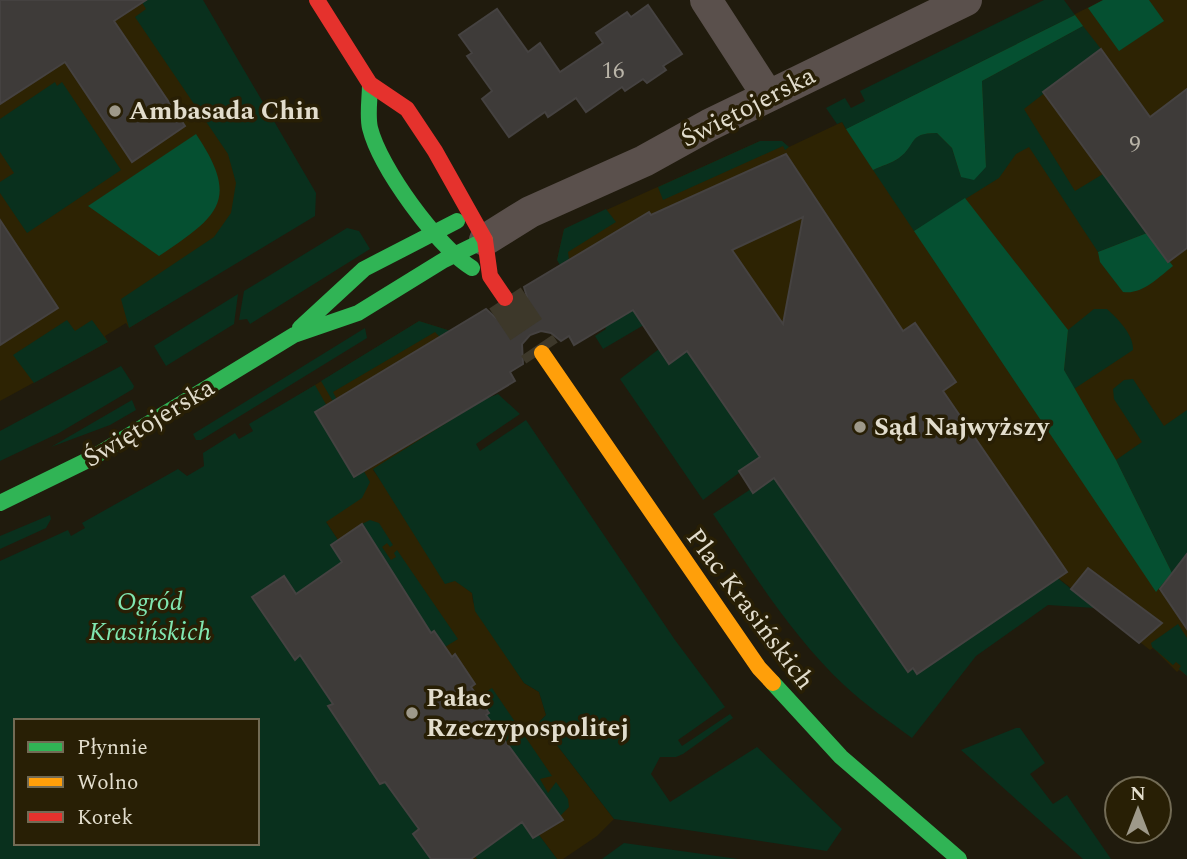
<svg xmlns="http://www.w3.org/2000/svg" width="1187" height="859" font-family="Spectral,serif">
<rect width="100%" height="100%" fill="#201b0d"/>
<path fill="#2d2303" d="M0,0H155L303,221L129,328L126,323L105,336L108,342L0,401Z
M1103,0H1187V554L1159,590L1187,615V676L1179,670L1177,672L1153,648L1150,650L1062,581L655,286L597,320L557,260L564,229L760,141H782L789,147L842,122L846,129Z
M419,321L451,331L490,397L373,470L455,580L472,593L473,602L524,683L539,692L546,715L539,722L614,819L597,836L563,859H557L539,835L475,856L477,859H431L413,834L419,830L386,781L380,784L328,706L308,667L295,660L284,576L342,562L331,545L338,540L326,522L289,401Z"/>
<path fill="#09301d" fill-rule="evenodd" d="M146,0H203L316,193L315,216L129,328L121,299L214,237L231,213L236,183L228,154L135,17L146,9L142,2Z
M1044,0H1064L1075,15L846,129L842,122L837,124L826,108L845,98L851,108L865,101L860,91Z
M1083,26L1101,49L1024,109L1075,191L1103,174L1147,233L1098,252L1029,147L1016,154L999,178L914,231L873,170C881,166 892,163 899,158C917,144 907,133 937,133L952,148L961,177L986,167L982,81Z
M55,82L57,86L62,82L121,170L27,233L0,193V182L14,173L0,152V119Z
M760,141H782L789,147L785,150L783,146L663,200L658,187Z
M606,209L616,222L568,252L569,260L560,265L557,260L564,229Z
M347,228L359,231L370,249L250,324L247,319L239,320L244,291Z
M238,294L234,324L166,366L154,346Z
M631,299L641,324L671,309L603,349L595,336L606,329L601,317L607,325L627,314Z
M1094,309H1107C1118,319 1134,335 1133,350L1074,389L1064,370L1068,330Z
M67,320L75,331L92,320L108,342L34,383L13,355Z
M419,321L451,331L440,337L435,332L333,392L366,458L321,381Z
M365,328L367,338L201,440H196L193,434Z
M685,329L660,352L669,364L695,345L768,451L703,500L620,379Z
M121,366L134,386L133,389L59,433L0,461V431Z
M1133,379L1164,426L1187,410V576L1177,567L1172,573L1116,460L1142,442L1114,399L1113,389L1124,380Z
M315,385L370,482L362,498L326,522L338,540L331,545L342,562L296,594L295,659L300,655L333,703L329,706L380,784L386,781L419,827L413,834L431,859H0V561L68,530L71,536L85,528L82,523L178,469L187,476L204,466L203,453L235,433L239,439L253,431L249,424ZM16,721H257V843H16Z
M498,394L520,414L476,444L480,451L526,420L675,640L725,707L678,740L682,746L730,714L733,718L683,754L676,757H660L651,774L670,802L757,747L842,829L827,851L614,819L539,722L546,715L539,692L524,683L475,611L472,593L455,581L445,584L373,469L483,400Z
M132,400L136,410L110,425L51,447Z
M782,472L1055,576L1095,608L1048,605L976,656L912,738C889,721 865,705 844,685C792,636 753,573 713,514L751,489L753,493Z
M50,515L51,519L46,528L0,549V536Z
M370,520L379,523L393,545L390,547L387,543L382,547L391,560L396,557L394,553L397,550L458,639L445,647L434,631L431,633L362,524Z
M1178,624L1187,638V676L1179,669L1181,666L1176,662L1173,665L1152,647L1151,643Z
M492,688L552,776L540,779L548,793L556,782L568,799L569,807L560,816L486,715L489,713L478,697Z
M1016,728H1020L1045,763L1030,774L1053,804L1067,795L1111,859H1083L961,750Z
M522,822L533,838L539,835L557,859H477L475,856Z
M624,843L738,859H602Z"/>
<path fill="#055031" d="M1103,0H1149L1164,21L1119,51L1088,8Z
M1075,15L1083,26L982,81L986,167L974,180L961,177L952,148L937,133C907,133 917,145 899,158C892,163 881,166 873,170L846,129Z
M196,134C241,201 218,216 159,256L88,206Z
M965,198L1068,330L1064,370L1116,460L1172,573L1156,592L914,231Z
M1147,233L1173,266C1159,277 1142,295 1123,292L1100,262L1098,252Z"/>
<path fill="#3e3b39" stroke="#454241" stroke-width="2" fill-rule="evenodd" d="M0,0H146L114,21L185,126L132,162L65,62L0,104Z
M648,5L682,54L663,66L666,70L647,83L643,79L625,91L622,87L586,112L576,98L548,117L545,112L509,137L482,99L492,91L467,56L472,53L459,35L497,9L528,52L540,43L560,72L603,43L596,33L627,12L631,17Z
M1101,49L1150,117L1187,89V248L1168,262L1043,92Z
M786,154L903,331L915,323L956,382L943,391L1067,572L917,674L913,668L908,672L774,478L753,493L739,471L760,457L687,351L669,364L633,310L574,345L569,336L561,341L551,333L541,331L530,335L522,344L523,364L510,372L515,381L354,477L315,412L486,309L496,318L506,320L517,316L525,307L527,297L524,287L649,212L651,215ZM803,217L783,324L732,250Z
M0,220L58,308L0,345Z
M362,524L431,633L434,631L452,657L455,654L475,684L471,687L489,713L486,715L563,820L533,838L522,822L471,859H431L413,834L419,829L385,782L380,784L328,706L333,704L300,655L295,660L252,597L284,576L296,594L342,562L331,545Z
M1187,554V629L1160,589Z
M1088,568L1162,623L1139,643L1071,589Z"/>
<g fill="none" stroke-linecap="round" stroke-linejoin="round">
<path stroke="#3d382a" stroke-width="38" stroke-dasharray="38 19" stroke-linecap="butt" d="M505,298L542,353"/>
<path stroke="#5a504c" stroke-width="32" d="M706,0L768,96
M485,240L530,212L644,161L709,125L966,0"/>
<path stroke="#30b455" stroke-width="16" d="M370,84C370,98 367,115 370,128C380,168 437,246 472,268
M300,328L364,269L457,221
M0,503L92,458L294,335L358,313L444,260L485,240
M773,683L841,757L959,859"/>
<path stroke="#ff9f0a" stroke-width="16" d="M542,353L759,668L773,683"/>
<path stroke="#e5322d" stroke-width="16" d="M317,0L370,84L407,109L435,151L485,240L490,276L505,298"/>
</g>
<g fill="#9e998a" stroke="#281f05" stroke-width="2.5">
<circle cx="115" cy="111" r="7"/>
<circle cx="860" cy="427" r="7"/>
<circle cx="412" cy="713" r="7"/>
</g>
<g text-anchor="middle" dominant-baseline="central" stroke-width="7" stroke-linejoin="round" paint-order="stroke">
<g font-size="23" fill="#b9b4a8">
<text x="613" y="71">16</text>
<text x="1135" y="145">9</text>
</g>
<g font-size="26" fill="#e2ddcd" stroke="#281f05">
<text transform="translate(748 107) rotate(-27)">Świętojerska</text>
<text transform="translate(149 423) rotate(-31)">Świętojerska</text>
<text transform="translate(750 609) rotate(53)">Plac Krasińskich</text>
</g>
<g font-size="26" font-weight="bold" fill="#e2ddcd" stroke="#281f05" text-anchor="start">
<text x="129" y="111">Ambasada Chin</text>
<text x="874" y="427">Sąd Najwyższy</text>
<text x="426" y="698">Pałac<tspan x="426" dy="30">Rzeczypospolitej</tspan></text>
</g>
<g font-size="26" font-style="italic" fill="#80e6b0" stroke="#281f05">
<text x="150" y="602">Ogród<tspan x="150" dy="30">Krasińskich</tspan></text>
</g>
</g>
<rect x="14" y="719" width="245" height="126" fill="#281f05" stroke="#726b55" stroke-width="2"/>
<rect x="28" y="742" width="35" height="10" fill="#30b455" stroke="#726b55" stroke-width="2"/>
<text x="77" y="754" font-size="21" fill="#e2ddcd">Płynnie</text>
<rect x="28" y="777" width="35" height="10" fill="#ff9f0a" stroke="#726b55" stroke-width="2"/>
<text x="77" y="789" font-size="21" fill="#e2ddcd">Wolno</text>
<rect x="28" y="812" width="35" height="10" fill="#e5322d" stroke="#726b55" stroke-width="2"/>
<text x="77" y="824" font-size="21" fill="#e2ddcd">Korek</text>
<g transform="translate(1138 810)"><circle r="33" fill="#281f05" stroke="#726b55" stroke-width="2"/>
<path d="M0-5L12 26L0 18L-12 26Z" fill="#9e998a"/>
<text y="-10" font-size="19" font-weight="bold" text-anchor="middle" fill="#e2ddcd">N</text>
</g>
</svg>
